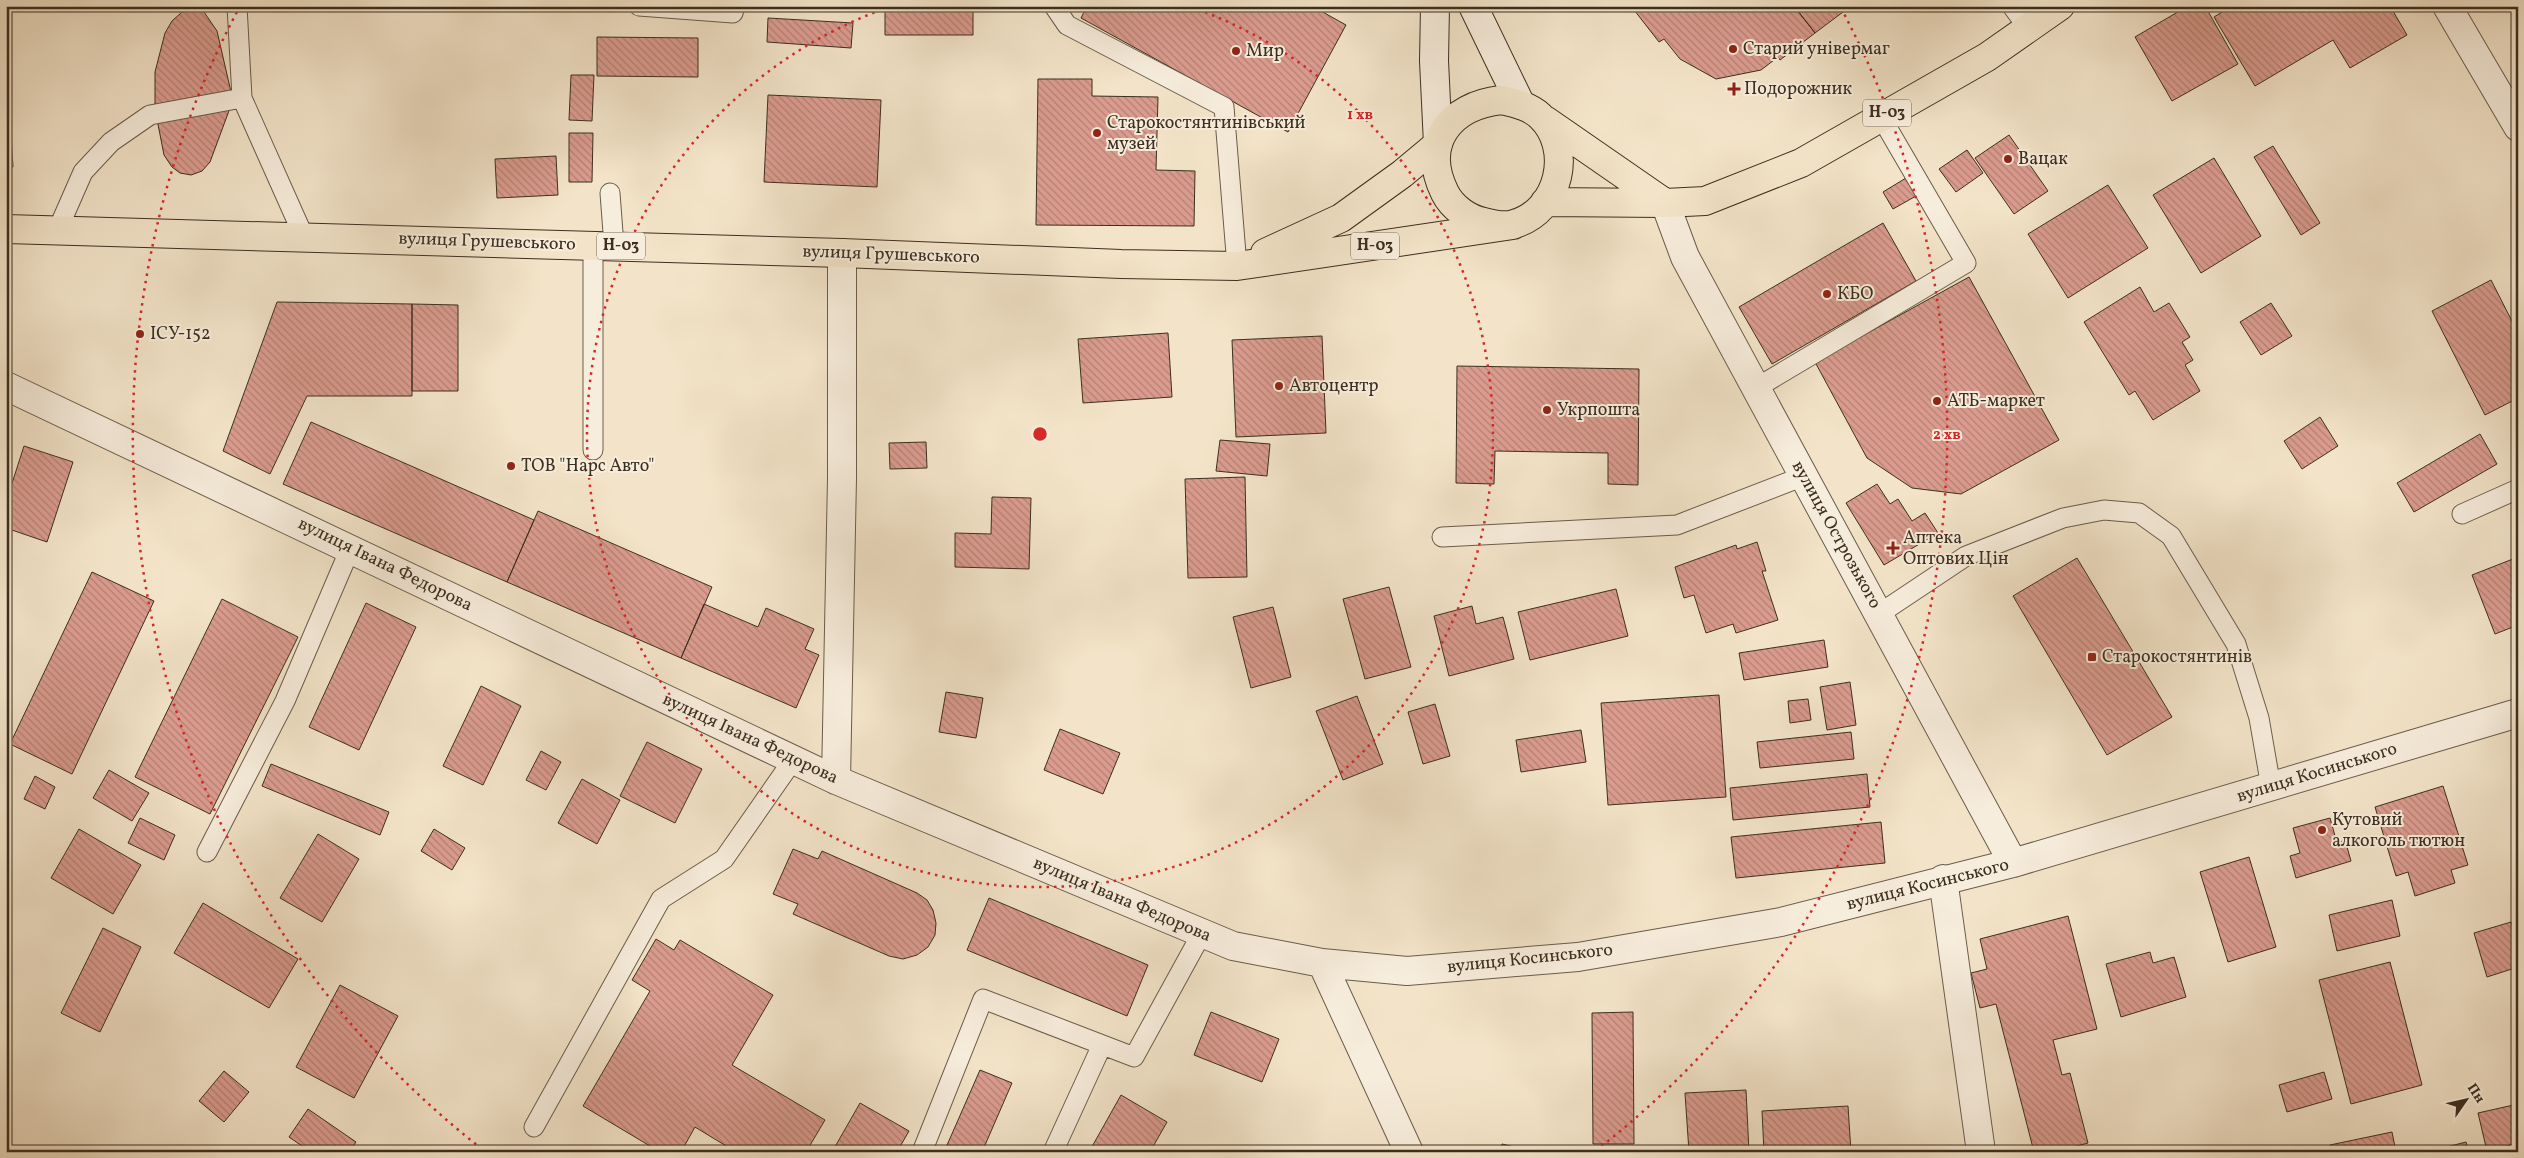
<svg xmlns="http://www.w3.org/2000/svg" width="2524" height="1158" font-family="Vollkorn,serif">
<defs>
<pattern id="building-back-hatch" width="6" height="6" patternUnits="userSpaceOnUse" patternTransform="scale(1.25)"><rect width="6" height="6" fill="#db9c8f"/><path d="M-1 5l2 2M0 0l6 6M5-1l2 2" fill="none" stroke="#b38074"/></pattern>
</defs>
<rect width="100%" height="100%" fill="#f3e4c9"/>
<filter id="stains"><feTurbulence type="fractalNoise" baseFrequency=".004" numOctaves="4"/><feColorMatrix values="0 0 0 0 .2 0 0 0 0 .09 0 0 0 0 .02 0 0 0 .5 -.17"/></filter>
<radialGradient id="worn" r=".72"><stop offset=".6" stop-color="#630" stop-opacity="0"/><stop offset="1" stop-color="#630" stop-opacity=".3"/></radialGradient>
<path fill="url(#building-back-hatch)" stroke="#3c2f1f" d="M885,6H973V35H885Z
M1087,6H1312L1346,25L1288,132L1081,18Z
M1631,6H1794L1815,33L1780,60L1778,57L1761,70L1716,79L1680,59L1664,39L1659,42Z
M1794,6H1851L1815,33Z
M2188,6H2205L2238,64L2172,101L2135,37Z
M2232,6H2390L2407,35L2350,68L2333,40L2255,86L2214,17Z
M192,10L204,12L217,31L231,92L230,108L210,162L202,171L191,175L180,173L172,167L164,155L155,109V72L165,33L172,21L182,12Z
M768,18L853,23L851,48L767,42Z
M597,37L698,38V77L597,76Z
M571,75H594L592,121L569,120Z
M1038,79H1092V96L1158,97L1156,170L1195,171L1194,226L1036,225Z
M768,95L881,100L877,187L764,182Z
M6,119H10L13,167L6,168Z
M569,133H593L592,182H569Z
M2009,135L2048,191L2014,214L1975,158Z
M2273,146L2320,223L2301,235L2254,157Z
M1967,150L1983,173L1956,192L1939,169Z
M556,156L558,195L497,198L495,159Z
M2214,158L2261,236L2201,273L2153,195Z
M1906,178L1916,196L1893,209L1883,192Z
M2108,185L2148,248L2068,298L2028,234Z
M1883,223L1916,281L1772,364L1739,307Z
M1969,277L2059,440L1961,494L1912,488L1867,458L1815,362Z
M2491,280L2518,333V398L2485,415L2432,311Z
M2140,287L2154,312L2169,303L2190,337L2182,342L2193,360L2185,365L2200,391L2153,420L2135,391L2129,395L2084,322Z
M277,302L412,304V396H307L270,474L223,451Z
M2271,303L2292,336L2261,355L2240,322Z
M412,304L458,305V391H412Z
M1168,333L1172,397L1083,403L1078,339Z
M1322,336L1326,433L1236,437L1232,340Z
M1457,366L1639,369L1638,485L1608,484V453L1495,451L1494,484L1456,483Z
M2320,417L2338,446L2302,469L2284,441Z
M311,422L534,520L507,582L283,484Z
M2480,434L2497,464L2414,512L2397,483Z
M1220,440L1270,444L1267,476L1216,471Z
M926,442L927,468L890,469L889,443Z
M24,446L73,462L47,542L6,528V502Z
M1245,477L1247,577L1188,578L1185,479Z
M1877,484L1890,504L1898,499L1912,521L1925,513L1938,533L1884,565L1846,503Z
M992,497L1031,498L1029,569L955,567V533L991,534Z
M538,511L712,587L681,658L507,582Z
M1757,542L1766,571H1762L1778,620L1736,633L1733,624L1706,633L1694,595L1684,598L1675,567L1736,545L1737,549Z
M2518,557V625L2495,634L2472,575Z
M2077,558L2172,717L2107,755L2013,596Z
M92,572L154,601L72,774L10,744Z
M1389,587L1411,667L1365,679L1343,599Z
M1616,589L1628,636L1530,660L1518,612Z
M222,599L298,637L210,814L135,777Z
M366,603L416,627L359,750L309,727Z
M704,604L758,627L766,608L814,629L805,649L819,655L796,708L681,658Z
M1472,606L1476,624L1503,617L1514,659L1449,676L1434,616Z
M1273,607L1291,677L1251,688L1233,617Z
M1824,640L1828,667L1744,680L1739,653Z
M1850,682L1856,725L1827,730L1820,687Z
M481,686L521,706L483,785L443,766Z
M946,692L983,698L976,738L939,732Z
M1719,695L1726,797L1608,805L1601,703Z
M1357,696L1383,764L1343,780L1316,711Z
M1808,699L1811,720L1790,723L1788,701Z
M1435,704L1450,756L1423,764L1408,712Z
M1060,729L1120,753L1103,794L1044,770Z
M1581,730L1586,762L1521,772L1516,740Z
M1851,732L1854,759L1760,768L1757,742Z
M647,742L702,769L675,823L620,796Z
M541,751L561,762L546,790L526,780Z
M271,764L389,812L380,835L262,786Z
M109,770L149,793L132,821L93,798Z
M1867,774L1870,807L1733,820L1730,788Z
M35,776L55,787L45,809L24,799Z
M582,779L620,800L597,844L558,823Z
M2443,786L2468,865L2451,870L2455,883L2415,896L2408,872L2396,876L2375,807Z
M140,818L175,835L164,860L128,843Z
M2330,818L2337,843L2345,840L2351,861L2296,878L2290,856L2300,853L2293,828Z
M1881,822L1885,863L1736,878L1731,837Z
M79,829L141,865L113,914L51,878Z
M434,829L465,848L452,870L421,851Z
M318,834L359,859L322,922L280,898Z
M793,849L818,859L822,851L917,893L927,900L933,910L936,923L935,935L928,947L917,955L903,959L889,956L793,914L798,904L773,894Z
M2249,857L2276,947L2228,962L2200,872Z
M989,898L1148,965L1127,1016L967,950Z
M2392,900L2400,936L2337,951L2329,915Z
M203,903L298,959L269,1008L174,953Z
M2068,916L2097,1029L2053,1040L2062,1075L2070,1073L2088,1143L2055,1152H2034L1996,1004L1980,1008L1971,973L1987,969L1980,939Z
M2511,922L2518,945V967L2487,977L2474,933Z
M103,928L141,947L100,1032L61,1013Z
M656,939L674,950L680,940L773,995L732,1065L825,1120L806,1152H736L695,1127L681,1152H660L583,1106L650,991L632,980Z
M2150,952L2153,963L2174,957L2186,997L2121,1017L2106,964Z
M2390,962L2422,1085L2351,1104L2319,980Z
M340,985L398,1016L354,1098L296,1067Z
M1211,1012L1279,1039L1262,1082L1194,1055Z
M1633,1012L1634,1144H1593L1592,1013Z
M980,1070L1012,1083L982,1152H944Z
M224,1071L249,1092L224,1122L199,1101Z
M2324,1072L2332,1099L2287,1112L2279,1085Z
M1746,1090L1749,1152H1689L1685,1093Z
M1121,1095L1167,1122L1150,1152H1089Z
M860,1103L909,1131L897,1152H832Z
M2518,1104V1143L2487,1151L2478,1113Z
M1848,1106L1851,1152H1764L1762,1111Z
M308,1109L356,1142L349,1152H311L289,1137Z
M2392,1132L2396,1152H2332L2330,1145Z
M2466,1142L2469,1152H2427Z
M1502,1144L1536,1152H1500Z"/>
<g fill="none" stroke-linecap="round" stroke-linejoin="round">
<defs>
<path id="lane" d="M237,6L242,98L304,237
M639,6L733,13L735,6
M1054,6L1067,25L1224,107L1237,266
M2012,6L2029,29
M610,193L614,246
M58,229L83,172L111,142L150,115L242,98
M1756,388L1966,263L1881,117
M593,450V245
M2462,514L2518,489
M1442,537L1677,525L1804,476
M1879,614L1966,556L2063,518L2104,510L2139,513L2171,536L2236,644L2259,718L2271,787
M207,852L285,701L350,549
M534,1127L661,899L724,859L793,760
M922,1152L983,999L1134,1057L1202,933
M1053,1152L1102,1045"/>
<path id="street" d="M2447,6L2518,127
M1665,203L1685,257L2013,863
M6,386L836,780L1233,946L1322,963L1407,971L1578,957L1781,922L2013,863L2518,713
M836,780L842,478V253
M1943,879L1981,1152
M1322,963L1409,1152"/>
<path id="secondary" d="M1435,6L1434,61L1438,144
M1473,6L1521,105"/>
<path id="primary" d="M1501,100C1515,103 1529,106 1540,116C1574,148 1560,211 1514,224C1505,227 1492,224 1484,222C1468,219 1452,207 1445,193C1420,143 1450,106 1501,100Z
M1545,120L1665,203
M1545,202L1665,203L1705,201L1801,163L1987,57L2060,6
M6,229L842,253L1121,264L1237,266L1513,225
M1265,253L1341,218L1402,174L1438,144"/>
</defs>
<use href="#lane" stroke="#6a5c4a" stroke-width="21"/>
<use href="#street" stroke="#6a5c4a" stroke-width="30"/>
<use href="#secondary" stroke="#3c2f1f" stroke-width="30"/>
<use href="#primary" stroke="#3c2f1f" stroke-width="30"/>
<use href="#lane" stroke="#f7eddc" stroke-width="19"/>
<use href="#street" stroke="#f7eddc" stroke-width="28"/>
<use href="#secondary" stroke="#f7eddc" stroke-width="28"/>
<use href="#primary" stroke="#f3e4c9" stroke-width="28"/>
</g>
<g fill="none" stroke="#d62828" stroke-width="2.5" stroke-dasharray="2.5 5">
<path d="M1191 7A453 453 0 1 1 889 7"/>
<path d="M482 1149A907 907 0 0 1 239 8M1841 8A907 907 0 0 1 1598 1149"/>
</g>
<g fill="#8f2418" stroke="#f7eddc" stroke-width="2">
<circle cx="1733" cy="49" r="5"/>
<circle cx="1236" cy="51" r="5"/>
<path d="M1731.5 81.5h5v5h5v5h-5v5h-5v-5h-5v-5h5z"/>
<circle cx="1097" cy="133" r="5"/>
<circle cx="2008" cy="159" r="5"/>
<circle cx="1827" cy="294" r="5"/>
<circle cx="140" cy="334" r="5"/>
<circle cx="1279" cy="386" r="5"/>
<circle cx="1937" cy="401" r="5"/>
<circle cx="1547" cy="410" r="5"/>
<circle cx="511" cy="466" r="5"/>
<path d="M1890.5 540.5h5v5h5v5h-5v5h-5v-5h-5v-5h5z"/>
<rect x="2087" y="652" width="10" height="10" rx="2.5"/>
<circle cx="2322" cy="830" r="5"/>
</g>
<g text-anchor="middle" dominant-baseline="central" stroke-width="4" stroke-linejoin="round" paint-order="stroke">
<g fill="#f7eddc" stroke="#746858" stroke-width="1">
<rect x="1863" y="99.5" width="48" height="27" rx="4"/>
<rect x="597" y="232.5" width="48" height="27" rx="4"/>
<rect x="1351" y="232.5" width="48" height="27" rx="4"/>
</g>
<g font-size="16" font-weight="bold" fill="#3c2f1f">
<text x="1887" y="113">Н-03</text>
<text x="621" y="246">Н-03</text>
<text x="1375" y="246">Н-03</text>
</g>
<g font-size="18" fill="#3c2f1f" stroke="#f7eddc" text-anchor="start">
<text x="1743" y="49">Старий універмаг</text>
<text x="1246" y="51">Мир</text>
<text x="1744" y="89">Подорожник</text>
<text x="1107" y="123">Старокостянтинівський<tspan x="1107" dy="21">музей</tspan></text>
<text x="2018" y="159">Вацак</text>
<text x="1837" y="294">КБО</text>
<text x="150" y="334">ІСУ-152</text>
<text x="1289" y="386">Автоцентр</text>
<text x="1947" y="401">АТБ-маркет</text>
<text x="1557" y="410">Укрпошта</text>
<text x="521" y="466">ТОВ "Нарс Авто"</text>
<text x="1903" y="538">Аптека<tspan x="1903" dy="21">Оптових Цін</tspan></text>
<text x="2102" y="657">Старокостянтинів</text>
<text x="2332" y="820">Кутовий<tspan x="2332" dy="21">алкоголь тютюн</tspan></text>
</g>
<g font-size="18" fill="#3c2f1f" stroke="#f7eddc">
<text transform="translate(487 242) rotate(2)">вулиця Грушевського</text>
<text transform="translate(891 255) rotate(2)">вулиця Грушевського</text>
<text transform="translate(1836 535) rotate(61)">вулиця Острозького</text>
<text transform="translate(385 565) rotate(26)">вулиця Івана Федорова</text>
<text transform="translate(750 739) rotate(25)">вулиця Івана Федорова</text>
<text transform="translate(2317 773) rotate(-17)">вулиця Косинського</text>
<text transform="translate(1928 885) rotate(-14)">вулиця Косинського</text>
<text transform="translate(1122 900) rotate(23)">вулиця Івана Федорова</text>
<text transform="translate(1530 959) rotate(-6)">вулиця Косинського</text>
</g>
</g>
<circle cx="1040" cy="434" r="8" fill="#d62828" stroke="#f7eddc" stroke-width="2.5"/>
<g font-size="15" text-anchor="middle" font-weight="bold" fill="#d62828" stroke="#f7eddc" stroke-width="4" stroke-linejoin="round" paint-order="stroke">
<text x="1360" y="119">1 хв</text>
<text x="1947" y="439">2 хв</text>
</g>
<rect width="2524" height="1158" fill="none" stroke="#f3e4c9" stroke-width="25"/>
<rect x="8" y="8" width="2509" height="1143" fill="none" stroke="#3c2f1f" stroke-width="2.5"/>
<rect x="12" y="12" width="2499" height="1133" fill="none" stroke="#3c2f1f"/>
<g transform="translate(2466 1100) rotate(56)" stroke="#f7eddc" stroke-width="4" paint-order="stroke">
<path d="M0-4L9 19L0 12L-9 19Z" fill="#3c2f1f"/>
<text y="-8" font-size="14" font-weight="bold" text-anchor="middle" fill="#3c2f1f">Пн</text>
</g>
<rect width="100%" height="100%" filter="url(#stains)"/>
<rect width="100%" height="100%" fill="url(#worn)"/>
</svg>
